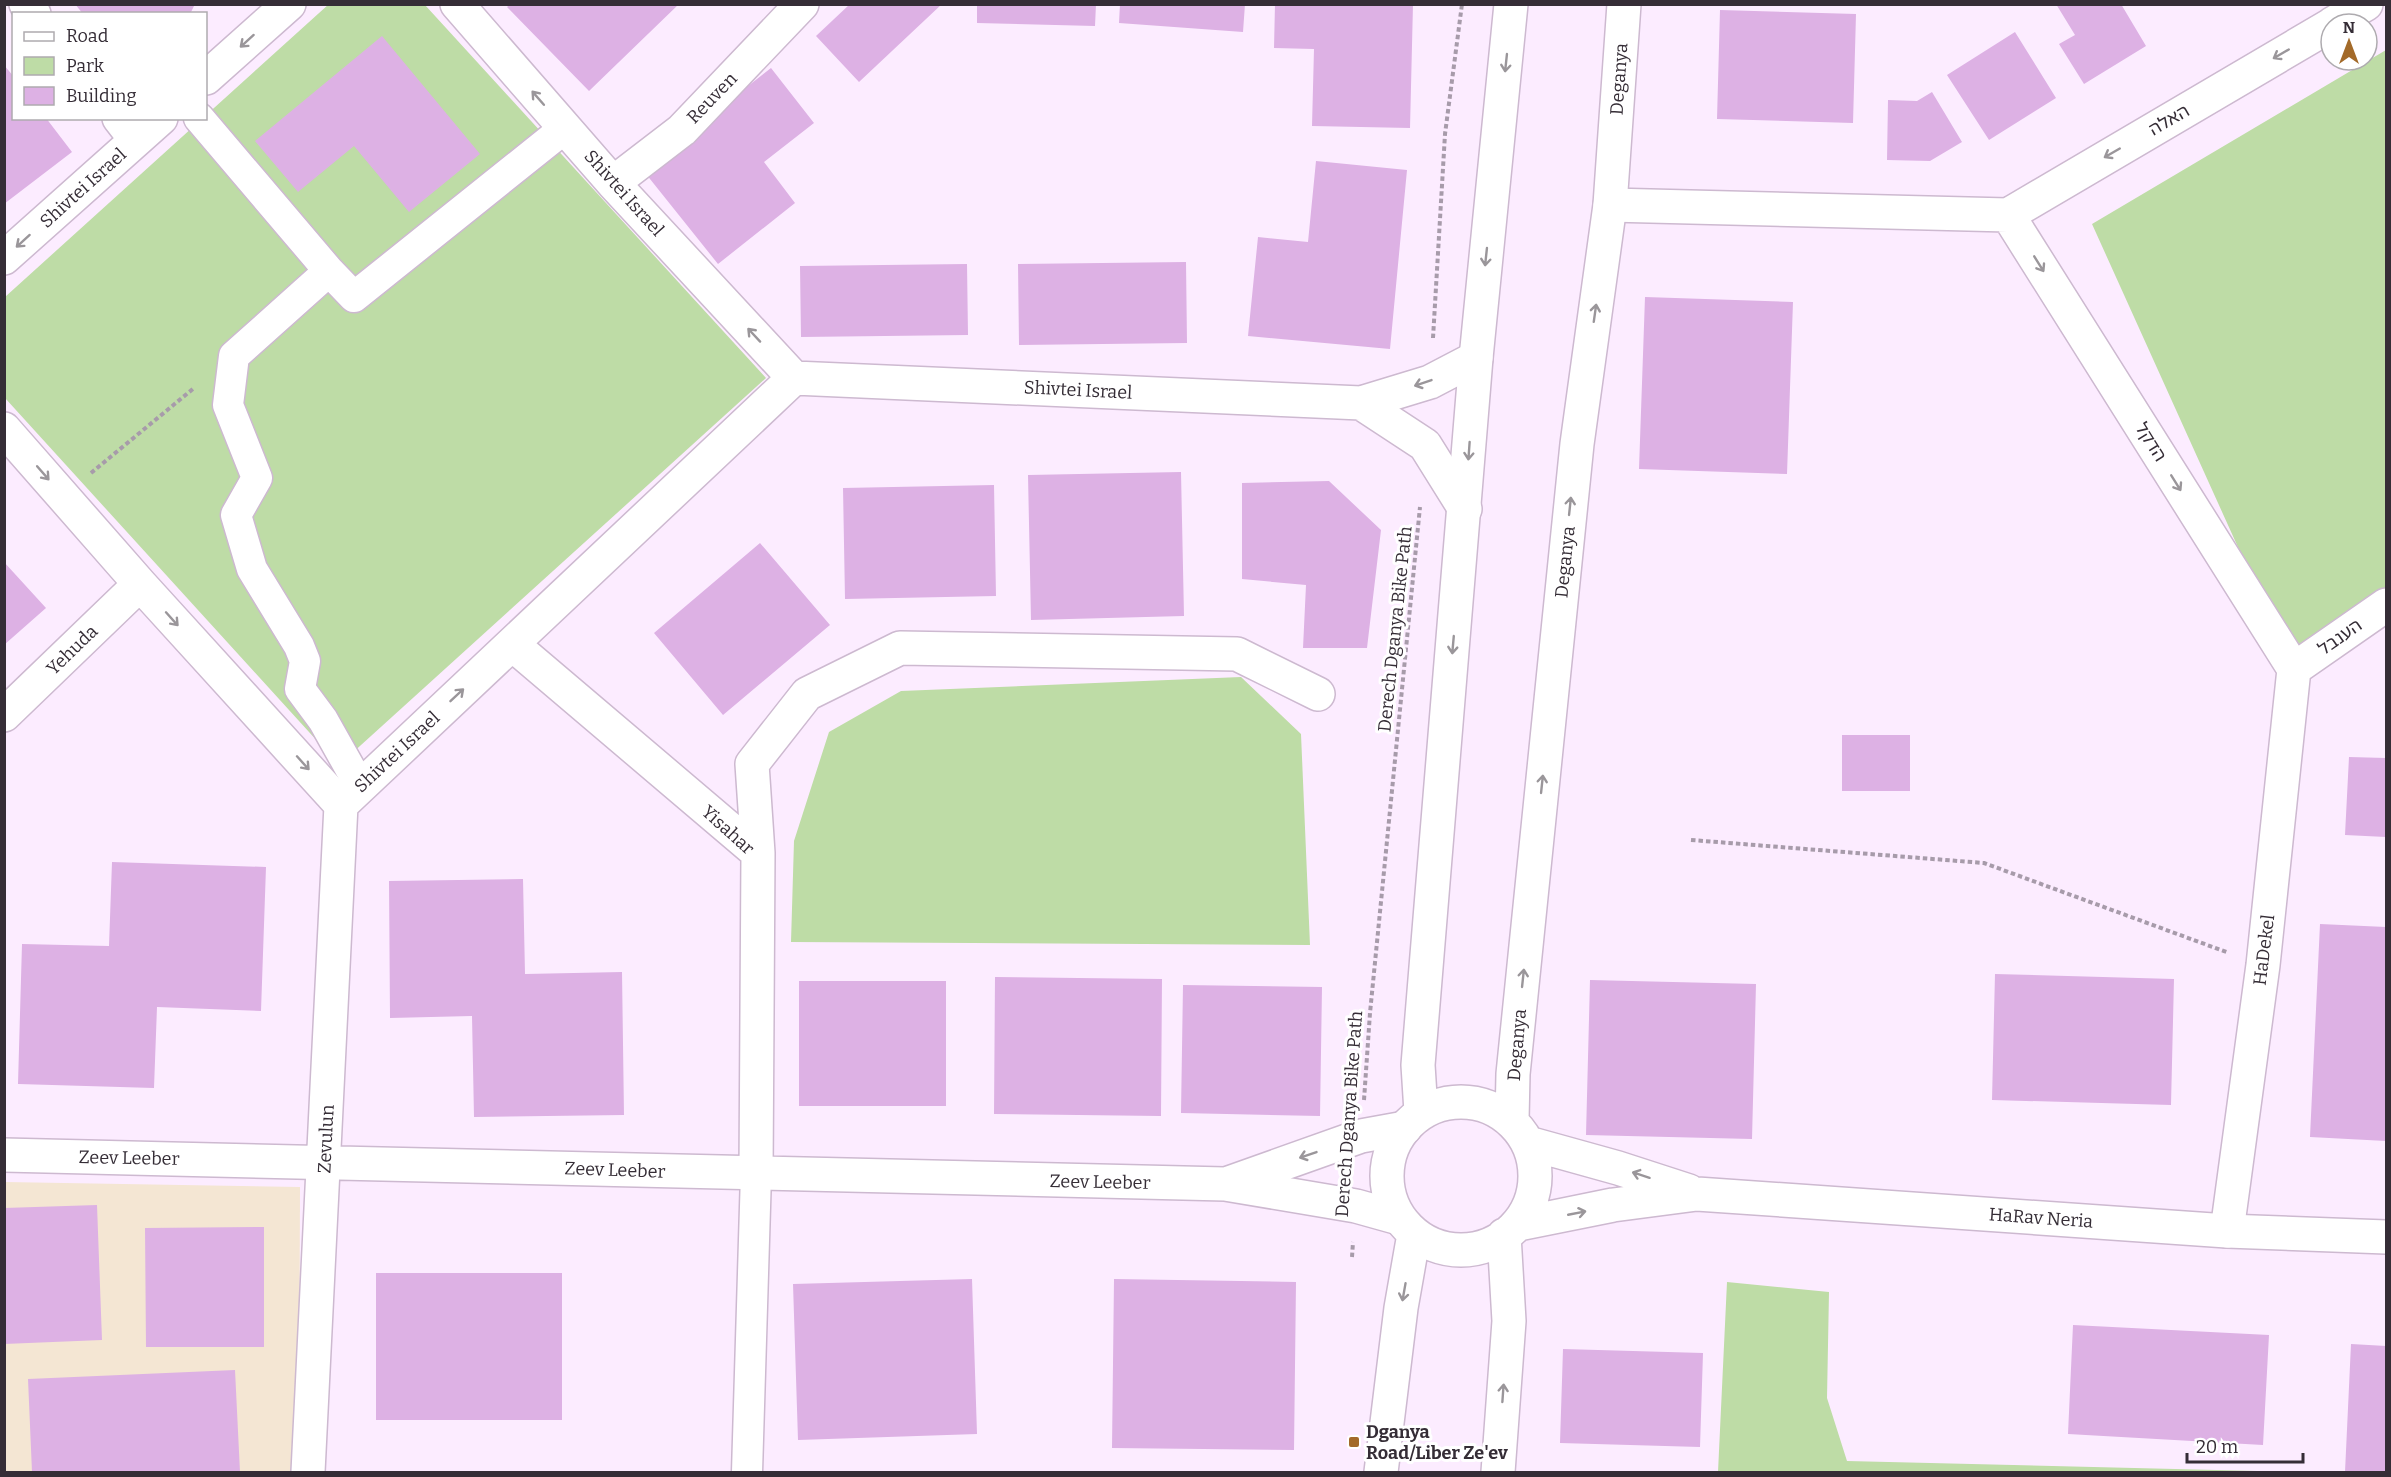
<svg xmlns="http://www.w3.org/2000/svg" width="2391" height="1477" font-family="Bitter,'Noto Sans Hebrew',serif">
<rect width="100%" height="100%" fill="#fcecff"/>
<path fill="#f4e6d3" d="M5,1182L300,1187L299,1472H5Z"/>
<path fill="#bedca6" d="M329,4L425,5L766,378L339,765L5,398V297Z
M2386,50V593L2293,669L2092,224Z
M1241,677L1301,734L1310,945L791,942L794,841L829,732L901,691Z
M1727,1282L1829,1292L1827,1398L1847,1461L2299,1472H1718Z"/>
<path fill="#ddb1e4" d="M75,4H195L190,14H83Z
M510,4H679L589,91L507,7Z
M850,4H942L859,82L816,36Z
M977,4H1096L1095,26L977,23Z
M1120,4H1245L1243,32L1119,23Z
M1275,4H1413L1410,128L1312,126L1314,49L1274,48Z
M2056,4H2121L2146,46L2084,84L2059,44L2075,35Z
M1720,10L1856,14L1853,123L1717,119Z
M2015,32L2056,98L1989,140L1947,75Z
M382,36L480,154L409,212L354,146L298,192L255,141Z
M4,65L14,77V118H46L72,152L4,204Z
M771,68L814,123L764,162L795,203L718,264L642,169Z
M1932,92L1962,142L1930,161L1887,160L1888,100L1917,101Z
M1316,161L1407,170L1390,349L1248,336L1258,237L1308,242Z
M1186,262L1187,343L1019,345L1018,264Z
M967,264L968,335L801,337L800,266Z
M1645,297L1793,302L1787,474L1639,469Z
M1181,472L1184,616L1031,620L1028,475Z
M1329,481L1381,530L1367,648H1303L1306,585L1242,579V483Z
M994,485L996,596L845,599L843,488Z
M760,543L830,625L723,715L654,633Z
M4,562L46,608L4,645Z
M1842,735H1910V791H1842Z
M2349,757L2386,758V837L2345,835Z
M112,862L266,867L261,1011L157,1007L154,1088L18,1084L22,944L109,946Z
M523,879L525,974L622,972L624,1115L474,1117L472,1016L390,1018L389,881Z
M2320,924L2386,927V1141L2310,1137Z
M1995,974L2174,979L2171,1105L1992,1100Z
M995,977L1162,979L1161,1116L994,1114Z
M1590,980L1756,984L1752,1139L1586,1135Z
M799,981H946V1106H799Z
M1183,985L1322,987L1320,1116L1181,1113Z
M97,1205L102,1340L4,1344V1208Z
M264,1227V1347H146L145,1228Z
M376,1273H562V1420H376Z
M972,1279L977,1434L798,1440L793,1284Z
M1114,1279L1296,1282L1294,1450L1112,1448Z
M2073,1325L2269,1335L2263,1445L2068,1434Z
M2351,1344L2386,1346V1472H2345Z
M1563,1349L1703,1353L1700,1447L1560,1443Z
M235,1370L240,1472H32L28,1379Z"/>
<g fill="none" stroke-linecap="round" stroke-linejoin="round">
<defs>
<path id="pedestrian" d="M199,118L329,271L234,356L228,405L257,478L236,515L252,569L299,646L305,661L300,689L323,720L360,786
M329,271L354,297L565,128
M747,1472L756,1174"/>
<path id="minor" d="M26,4L34,14
M457,4L613,183L794,378L1361,403L1430,382L1476,358
M2332,24L2366,4
M206,78L289,4
M119,118L136,140
M613,183L682,130L802,4
M1610,205L2008,215
M2008,215L2294,669L2263,965L2227,1231
M2008,215L2331,25
M4,258L161,118
M1361,403L1425,445L1465,509
M4,429L140,584L341,805L794,378
M512,644L758,853L756,1174
M2294,669L2386,605
M4,715L140,584
M758,853L752,764L807,694L900,648L1237,654L1318,694
M4,1155L1225,1184L1356,1206L1399,1218
M1226,1184L1361,1136L1405,1128
M308,1472L341,805"/>
<path id="tertiary" d="M1387 1176a74 74 0 1 1 148 0a74 74 0 1 1-148 0Z
M1421,1112L1418,1065L1476,358L1511,4
M1512,1120L1513,1074L1577,444L1610,205L1624,4
M1528,1143L1618,1168L1689,1191
M1519,1224L1613,1205L1697,1194L2227,1231L2386,1237
M1381,1472L1401,1308L1414,1234
M1498,1472L1509,1321L1504,1235"/>
</defs>
<use href="#pedestrian" stroke="#cdb9d0" stroke-width="33"/>
<use href="#minor" stroke="#cdb9d0" stroke-width="36"/>
<use href="#tertiary" stroke="#cdb9d0" stroke-width="36"/>
<path stroke="#a79baa" stroke-width="4" stroke-dasharray="4.5 3" stroke-linecap="butt" d="M1433,338L1445,134L1462,4
M91,473L194,388
M1691,840L1984,863L2229,953
M1364,1100L1370,1013L1420,507
M1352,1257L1353,1242"/>
<use href="#pedestrian" stroke="#fff" stroke-width="30"/>
<use href="#minor" stroke="#fff" stroke-width="33"/>
<use href="#tertiary" stroke="#fff" stroke-width="33"/>
</g>
<defs><path id="oneway-shaft" d="M-6 0H5M1.5-3L5.5 0L1.5 3" fill="none" stroke-width="1.6" stroke-linecap="round" stroke-linejoin="round" transform="scale(1.5)"/></defs>
<g stroke="#9a969a">
<use href="#oneway-shaft" transform="translate(247 41) rotate(138)"/>
<use href="#oneway-shaft" transform="translate(2281 54) rotate(150)"/>
<use href="#oneway-shaft" transform="translate(1506 63) rotate(96)"/>
<use href="#oneway-shaft" transform="translate(538 98) rotate(-131)"/>
<use href="#oneway-shaft" transform="translate(2112 153) rotate(150)"/>
<use href="#oneway-shaft" transform="translate(23 241) rotate(138)"/>
<use href="#oneway-shaft" transform="translate(1486 257) rotate(96)"/>
<use href="#oneway-shaft" transform="translate(2039 264) rotate(58)"/>
<use href="#oneway-shaft" transform="translate(1595 313) rotate(-82)"/>
<use href="#oneway-shaft" transform="translate(754 335) rotate(-133)"/>
<use href="#oneway-shaft" transform="translate(1423 383) rotate(161)"/>
<use href="#oneway-shaft" transform="translate(1469 451) rotate(94)"/>
<use href="#oneway-shaft" transform="translate(43 473) rotate(49)"/>
<use href="#oneway-shaft" transform="translate(2176 483) rotate(58)"/>
<use href="#oneway-shaft" transform="translate(1570 506) rotate(-84)"/>
<use href="#oneway-shaft" transform="translate(172 619) rotate(48)"/>
<use href="#oneway-shaft" transform="translate(1453 645) rotate(95)"/>
<use href="#oneway-shaft" transform="translate(457 695) rotate(-43)"/>
<use href="#oneway-shaft" transform="translate(303 763) rotate(48)"/>
<use href="#oneway-shaft" transform="translate(1542 784) rotate(-84)"/>
<use href="#oneway-shaft" transform="translate(1523 978) rotate(-84)"/>
<use href="#oneway-shaft" transform="translate(1308 1155) rotate(161)"/>
<use href="#oneway-shaft" transform="translate(1641 1175) rotate(-162)"/>
<use href="#oneway-shaft" transform="translate(1577 1213) rotate(-11)"/>
<use href="#oneway-shaft" transform="translate(1404 1292) rotate(100)"/>
<use href="#oneway-shaft" transform="translate(1503 1393) rotate(-86)"/>
</g>
<rect fill="#a36a29" stroke="#fff" stroke-width="2" x="1348" y="1436" width="12" height="12" rx="3"/>
<g text-anchor="middle" dominant-baseline="central" stroke-width="6" stroke-linejoin="round" paint-order="stroke">
<g font-size="18" fill="#352d36" stroke="#fff">
<text transform="translate(1619 79) rotate(-86)">Deganya</text>
<text transform="translate(712 98) rotate(-46)">Reuven</text>
<text transform="translate(2169 120) rotate(-30)">האלה</text>
<text transform="translate(83 188) rotate(-42)">Shivtei Israel</text>
<text transform="translate(624 193) rotate(48)">Shivtei Israel</text>
<text transform="translate(1078 390) rotate(3)">Shivtei Israel</text>
<text transform="translate(2151 442) rotate(58)">הדקל</text>
<text transform="translate(1565 562) rotate(-84)">Deganya</text>
<text transform="translate(1395 629) rotate(-84)">Derech Dganya Bike Path</text>
<text transform="translate(2340 637) rotate(-35)">הענבל</text>
<text transform="translate(72 650) rotate(-44)">Yehuda</text>
<text transform="translate(397 752) rotate(-43)">Shivtei Israel</text>
<text transform="translate(728 830) rotate(42)">Yisahar</text>
<text transform="translate(2264 950) rotate(-83)">HaDekel</text>
<text transform="translate(1517 1045) rotate(-85)">Deganya</text>
<text transform="translate(1349 1114) rotate(-86)">Derech Dganya Bike Path</text>
<text transform="translate(326 1139) rotate(-87)">Zevulun</text>
<text transform="translate(129 1158) rotate(1)">Zeev Leeber</text>
<text transform="translate(615 1170) rotate(2)">Zeev Leeber</text>
<text transform="translate(1100 1182) rotate(1)">Zeev Leeber</text>
<text transform="translate(2041 1218) rotate(4)">HaRav Neria</text>
</g>
<g font-size="18" font-weight="bold" fill="#352d36" stroke="#fff" text-anchor="start">
<text x="1366" y="1432">Dganya<tspan x="1366" dy="21">Road/Liber Ze'ev</tspan></text>
</g>
</g>
<rect width="2391" height="1477" fill="none" stroke="#352d36" stroke-width="12"/>
<rect x="12" y="12" width="195" height="108" fill="#ffffff" stroke="#aeabaf" stroke-width="1.5"/>
<rect x="24" y="32" width="30" height="9" fill="#ffffff" stroke="#aeabaf" stroke-width="1.5"/>
<text x="66" y="42" font-size="18" fill="#352d36">Road</text>
<rect x="24" y="57" width="30" height="18" fill="#bedca6" stroke="#aeabaf" stroke-width="1.5"/>
<text x="66" y="72" font-size="18" fill="#352d36">Park</text>
<rect x="24" y="87" width="30" height="18" fill="#ddb1e4" stroke="#aeabaf" stroke-width="1.5"/>
<text x="66" y="102" font-size="18" fill="#352d36">Building</text>
<g transform="translate(2349 42)"><circle r="28" fill="#ffffff" stroke="#aeabaf" stroke-width="1.5"/>
<path d="M0-4.5L10 22L0 15L-10 22Z" fill="#a36a29"/>
<text y="-9" font-size="16" font-weight="bold" text-anchor="middle" fill="#352d36">N</text>
</g>
<path d="M2187 1453v9h116v-9" fill="none" stroke="#352d36" stroke-width="3"/>
<text x="2196" y="1453" font-size="18" fill="#352d36" stroke="#ffffff" stroke-width="4.5" paint-order="stroke">20 m</text>
</svg>
